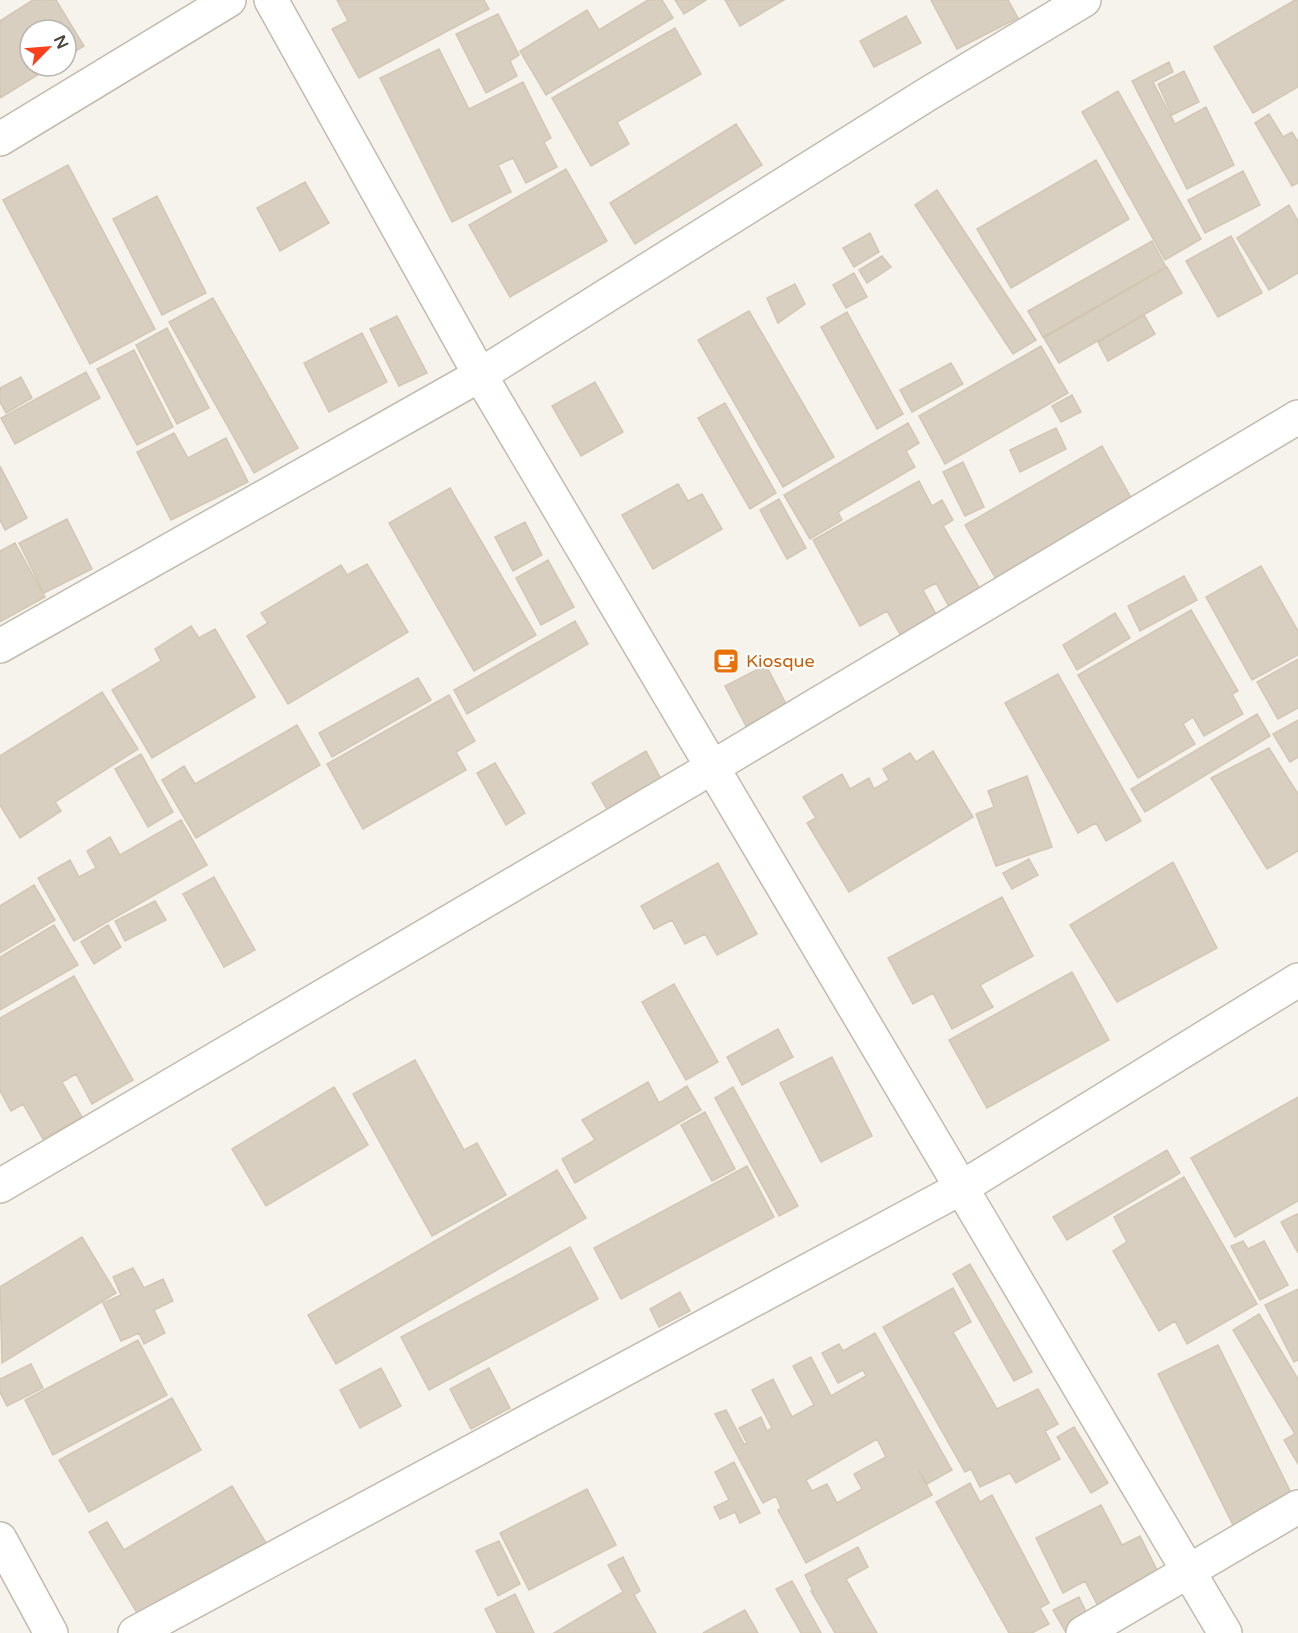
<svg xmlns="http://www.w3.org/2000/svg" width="1298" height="1633" font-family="'Varela Round',sans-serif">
<rect width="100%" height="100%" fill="#f6f3ec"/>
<path fill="#d8cfc1" stroke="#d3c7b4" stroke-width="1.5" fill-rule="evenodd" d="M33,0H56L84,46L66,57V30H30V66H52L0,98V21Z
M337,0H484L489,9L359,78L332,29L348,21Z
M648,0H662L673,18L546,95L520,51L587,10L599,30Z
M675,0H706L684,14Z
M725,0H784L740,26Z
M931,0H1008L1018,18L957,49Z
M1295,0H1298V87L1253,113L1214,47Z
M498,14L519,55L510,61L517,76L486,93L456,34Z
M906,16L921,43L874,67L860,41Z
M675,28L701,74L617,122L629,144L591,166L552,98Z
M439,49L469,109L523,82L551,138L544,142L557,167L526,183L513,158L498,165L511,192L452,222L380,78Z
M1169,62L1173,72L1153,82L1175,124L1206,107L1234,165L1187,189L1132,81Z
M1184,71L1199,102L1172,115L1158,84Z
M1118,91L1201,239L1165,260L1082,112Z
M1269,114L1283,137L1292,132L1298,142V183L1292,186L1255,123Z
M736,124L762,165L635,244L610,203Z
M1096,160L1129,219L1011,288L977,229Z
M68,165L155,329L90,364L3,200Z
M566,169L607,241L510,297L469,225Z
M1243,171L1260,205L1205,233L1188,200Z
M305,182L329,223L280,251L257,208Z
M937,190L1036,340L1013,354L915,205Z
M157,196L206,293L162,315L113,219Z
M1289,205L1298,221V273L1269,290L1237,238Z
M870,233L879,252L854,267L843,248Z
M1231,236L1262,293L1218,317L1186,261Z
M1152,241L1166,267L1043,337L1028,311Z
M882,256L891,267L867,283L859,270Z
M1167,267L1182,293L1059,363L1044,338Z
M854,273L867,297L846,308L833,285Z
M795,284L805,304L778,323L767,298Z
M213,298L298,448L254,473L169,322Z
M749,311L834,457L783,487L698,340Z
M847,312L903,414L877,429L821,327Z
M1144,315L1155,334L1108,361L1098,342Z
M397,316L427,373L399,386L370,329Z
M167,328L209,408L177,424L136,345Z
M362,333L387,382L329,412L304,363Z
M1041,346L1068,393L945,464L919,416Z
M134,350L173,427L137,445L97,369Z
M951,363L963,384L912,412L900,390Z
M86,372L100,398L15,444L1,418Z
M21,377L32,398L6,413L0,402V388Z
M595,382L623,432L581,456L552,406Z
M1072,395L1081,412L1061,422L1052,406Z
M725,403L776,493L750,509L698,418Z
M908,423L919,443L906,451L915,467L838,512L842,520L810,539L784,495Z
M1056,428L1066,449L1020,472L1010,450Z
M174,433L188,458L226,438L248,482L171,520L137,452Z
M1102,446L1133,501L996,579L965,525Z
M963,462L984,507L965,516L943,472Z
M0,466L27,518L5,530L0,520Z
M919,481L932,506L942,500L953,520L943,526L980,589L949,607L936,583L923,590L937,616L901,636L887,611L860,626L813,540Z
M678,484L688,501L702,494L722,529L653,569L622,515Z
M450,488L536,635L474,671L389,523Z
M779,499L806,548L787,559L760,510Z
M67,519L92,569L44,593L19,543Z
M525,522L542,555L513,571L495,537Z
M15,543L45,597L0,622V551Z
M548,560L574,607L541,625L516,578Z
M367,564L408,632L288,704L247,636L268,623L261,613L341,565L347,575Z
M1261,566L1298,631V655L1252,680L1206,597Z
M1184,576L1197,600L1140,631L1128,606Z
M1191,610L1238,691L1232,694L1243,714L1204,736L1193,717L1183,724L1195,744L1138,778L1078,675Z
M1115,613L1130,638L1077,670L1063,645Z
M575,621L588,644L467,714L454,690Z
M191,626L199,638L215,629L255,697L152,758L112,690L161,661L155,649Z
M1298,659V708L1278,719L1257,682Z
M766,665L786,704L746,726L725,686Z
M1058,674L1141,821L1106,841L1096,823L1078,833L1005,703Z
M418,678L431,700L332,757L319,733Z
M102,692L138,749L55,802L61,811L20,838L0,805V756Z
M449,695L475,741L456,752L466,770L363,829L327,764Z
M1257,714L1270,736L1145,812L1131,789Z
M1298,720V757L1290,762L1273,734Z
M297,725L320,765L196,838L162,780L184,766L195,784Z
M1269,748L1298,794V851L1267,869L1211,778Z
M646,751L661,779L608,811L592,783Z
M933,751L973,817L849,892L807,823L816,818L803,797L842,774L850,789L869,778L874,789L889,780L883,769L910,753L916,762Z
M141,754L173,812L148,827L115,769Z
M495,763L525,813L506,825L477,773Z
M1027,776L1052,847L996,866L976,814L994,807L988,791Z
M181,820L207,865L74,941L38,878L70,860L79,877L96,868L87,851L110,837L120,855Z
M1029,859L1038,875L1012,889L1003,873Z
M1173,862L1217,948L1117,1002L1070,925Z
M718,863L757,934L717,955L705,934L685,944L672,920L654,929L641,906Z
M214,877L255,950L224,967L183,894Z
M34,885L55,920L0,953V906Z
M1002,897L1033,956L980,985L993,1007L952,1029L933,993L913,1004L888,958Z
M155,901L166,920L125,941L115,921Z
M54,925L78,965L0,1010V957Z
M108,925L121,947L94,964L81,942Z
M1072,972L1109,1040L987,1108L949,1040Z
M74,976L133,1080L92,1104L76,1074L62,1082L82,1117L43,1139L23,1104L11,1111L0,1091V1018Z
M674,984L718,1062L686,1080L642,1002Z
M778,1029L793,1057L742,1085L727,1057Z
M832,1057L872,1136L821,1162L780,1083Z
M415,1060L464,1150L477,1143L506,1195L432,1236L353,1094Z
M648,1082L659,1103L687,1086L701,1110L575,1183L562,1159L595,1140L582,1120Z
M334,1087L368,1145L266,1206L232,1149Z
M733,1087L798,1206L779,1216L715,1098Z
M1298,1097V1201L1235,1237L1191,1158Z
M705,1112L735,1169L712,1181L681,1125Z
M1167,1150L1180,1173L1067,1240L1053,1217Z
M747,1166L774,1217L621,1299L594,1248Z
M557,1170L586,1218L336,1364L308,1315Z
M1184,1177L1257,1304L1187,1344L1175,1321L1159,1331L1113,1251L1127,1242L1114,1217Z
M1297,1214L1298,1216V1253L1281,1222Z
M82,1237L116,1293L2,1363L0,1287Z
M1243,1241L1248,1249L1264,1241L1288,1285L1260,1300L1231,1246Z
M570,1247L598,1299L429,1390L401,1337Z
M970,1264L1032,1372L1014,1381L953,1274Z
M133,1268L144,1288L163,1279L173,1301L154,1310L165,1333L144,1344L139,1333L121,1341L103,1303L121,1295L113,1277Z
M953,1288L971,1322L953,1332L997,1409L1038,1389L1058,1424L1045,1431L1060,1459L1016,1483L1010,1473L980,1487L971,1469L965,1472L883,1327Z
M1298,1289V1360L1294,1362L1265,1305Z
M680,1292L690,1311L659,1327L650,1309Z
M1259,1314L1298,1379V1464L1284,1440L1295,1434L1233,1330Z
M875,1333L952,1470L927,1484L918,1469L932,1495L806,1563L778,1510L781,1508L776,1496L763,1503L715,1414L726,1410L744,1444L747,1443L739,1428L761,1417L767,1431L772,1428L752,1390L773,1379L792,1417L814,1405L793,1366L811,1357L831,1396L866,1376L863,1370L838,1383L822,1353L839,1344L843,1351ZM877,1439L886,1457L854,1474L862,1489L837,1503L827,1484L812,1491L806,1480Z
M138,1340L167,1395L53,1455L25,1400Z
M1218,1345L1294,1499L1235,1529L1158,1374Z
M31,1364L43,1388L7,1406L0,1392V1379Z
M381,1368L401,1406L360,1428L340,1390Z
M489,1368L510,1408L471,1429L450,1389Z
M172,1398L201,1450L89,1512L59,1460Z
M1074,1427L1108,1483L1091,1493L1057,1437Z
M734,1462L760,1513L740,1523L735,1512L720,1519L714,1507L729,1500L715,1472Z
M970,1483L980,1502L992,1495L1049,1603L1040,1608L1049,1624L1032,1633H1009L936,1502Z
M232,1486L269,1548L143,1623L89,1532L107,1522L124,1550Z
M587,1489L616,1545L529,1590L500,1533Z
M1101,1505L1122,1545L1140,1536L1160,1576L1099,1608L1085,1581L1063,1593L1036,1538Z
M499,1541L520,1584L498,1596L476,1551Z
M858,1547L868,1567L846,1579L877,1633H835L811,1591H813L805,1575Z
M623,1557L640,1591L634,1595L656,1633H554L623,1592L608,1565Z
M792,1581L821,1633H801L776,1589Z
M515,1594L534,1633H497L485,1609Z
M1079,1597L1089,1618L1065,1631L1053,1610Z
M745,1610L758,1633H703Z"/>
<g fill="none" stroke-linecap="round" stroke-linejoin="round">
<defs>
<path id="street" d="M271,0L480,375L1225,1633
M0,139L229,0
M0,646L480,375L926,95L1084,0
M0,1186L711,768L1298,417
M0,1539L51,1633
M135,1633L961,1188L1298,980
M1083,1633L1298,1507"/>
</defs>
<use href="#street" stroke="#c2bbae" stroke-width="36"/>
<use href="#street" stroke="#fff" stroke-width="33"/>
</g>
<defs>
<symbol id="cafe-square" viewBox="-11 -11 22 22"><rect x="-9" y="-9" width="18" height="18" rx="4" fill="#e8710a" stroke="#fff"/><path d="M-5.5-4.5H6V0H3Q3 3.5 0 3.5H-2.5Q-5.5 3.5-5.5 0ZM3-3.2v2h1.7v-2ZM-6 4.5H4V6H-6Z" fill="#fff"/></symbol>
</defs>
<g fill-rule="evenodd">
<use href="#cafe-square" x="711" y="646" width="30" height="30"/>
</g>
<g text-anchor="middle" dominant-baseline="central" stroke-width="4.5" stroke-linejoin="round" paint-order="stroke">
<g font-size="18" fill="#c56008" stroke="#fff" text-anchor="start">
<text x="746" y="661">Kiosque</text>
</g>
</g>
<g transform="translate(48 48) rotate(65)"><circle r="28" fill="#ffffff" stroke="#b7b4b0" stroke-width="1.5"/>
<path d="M0-4.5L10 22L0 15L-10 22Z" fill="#fc3f1d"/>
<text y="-9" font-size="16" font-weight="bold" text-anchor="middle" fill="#4b4439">N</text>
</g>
</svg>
